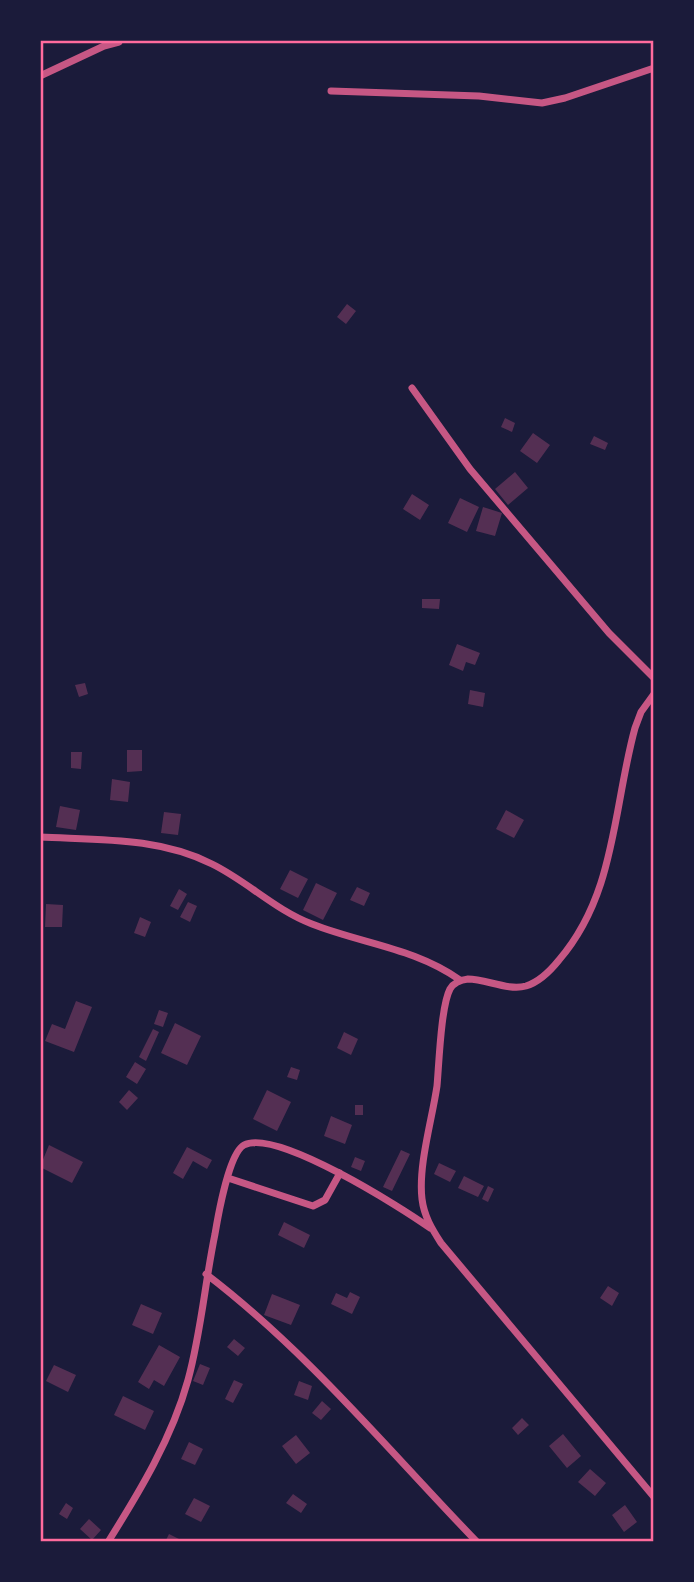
<svg xmlns="http://www.w3.org/2000/svg" width="694" height="1582" font-family="'Fira Sans Condensed',sans-serif">
<rect width="100%" height="100%" fill="#1b1b3a"/>
<path fill="#542f53" d="M347,304L356,311L346,324L337,317Z
M505,418L515,423L512,432L501,427Z
M533,433L550,445L537,463L520,451Z
M594,436L608,443L605,450L590,444Z
M515,472L528,488L508,505L495,489Z
M412,494L429,505L420,520L403,509Z
M460,498L479,507L467,532L448,523Z
M483,507L502,513L495,536L476,531Z
M422,599H440L439,609L422,608Z
M457,644L480,653L475,665L466,662L463,671L449,665Z
M85,683L88,694L79,697L75,685Z
M470,690L485,693L483,707L468,704Z
M127,750H142V771L127,772Z
M71,752H82L81,769L71,768Z
M112,779L130,782L128,802L110,800Z
M60,806L80,810L76,830L56,827Z
M506,810L524,820L514,838L496,829Z
M164,812L181,814L178,835L161,833Z
M290,870L308,879L298,898L280,889Z
M316,883L337,893L323,920L303,910Z
M357,887L370,893L364,906L350,900Z
M179,889L187,894L178,910L170,906Z
M188,902L197,906L190,922L180,917Z
M46,904L63,905L62,927H45Z
M140,917L151,922L145,937L134,933Z
M76,1001L92,1007L74,1052L45,1041L52,1024L65,1029Z
M159,1010L168,1013L163,1027L154,1024Z
M175,1023L201,1036L187,1065L161,1053Z
M153,1029L159,1032L146,1061L139,1057Z
M344,1032L358,1039L351,1055L337,1048Z
M135,1062L146,1069L137,1084L126,1077Z
M291,1067L300,1070L297,1080L287,1077Z
M129,1090L138,1098L127,1110L119,1102Z
M267,1090L291,1102L277,1131L253,1119Z
M355,1105H363V1115H355Z
M331,1116L352,1125L345,1144L324,1136Z
M49,1145L83,1162L72,1183L40,1167Z
M187,1147L212,1160L207,1169L193,1161L183,1179L173,1173Z
M401,1150L410,1154L392,1191L383,1187Z
M355,1157L365,1161L361,1171L351,1167Z
M439,1163L456,1171L450,1182L434,1174Z
M464,1176L484,1186L478,1197L458,1188Z
M488,1186L494,1189L488,1202L482,1199Z
M284,1222L310,1235L304,1248L278,1235Z
M608,1286L619,1293L612,1306L600,1298Z
M350,1292L360,1297L352,1314L331,1304L336,1293L347,1298Z
M272,1294L300,1305L291,1325L264,1315Z
M141,1304L162,1313L153,1334L132,1325Z
M234,1339L245,1348L238,1356L227,1347Z
M159,1345L180,1357L164,1386L154,1380L149,1389L138,1382Z
M200,1364L210,1368L203,1385L193,1381Z
M54,1365L76,1375L68,1392L46,1381Z
M234,1380L243,1384L233,1403L225,1399Z
M299,1381L312,1386L308,1400L294,1395Z
M123,1396L154,1411L145,1430L114,1415Z
M322,1401L331,1409L321,1420L312,1413Z
M522,1418L529,1425L518,1435L512,1428Z
M563,1434L581,1456L567,1468L549,1446Z
M296,1435L310,1453L296,1464L282,1446Z
M189,1442L203,1449L195,1465L181,1459Z
M590,1469L606,1483L595,1496L578,1482Z
M293,1494L307,1504L301,1513L286,1503Z
M194,1498L210,1506L201,1522L185,1514Z
M66,1503L73,1508L67,1519L59,1514Z
M625,1505L637,1522L624,1532L612,1515Z
M89,1519L101,1530L92,1540L80,1529Z
M169,1534L185,1542H165Z"/>
<g fill="none" stroke-linecap="round" stroke-linejoin="round">
<path stroke="#c65784" stroke-width="7" d="M40,76L104,46L119,42
M331,91L479,96L542,103L565,98L654,68
M412,388L470,469L609,633L654,678
M654,694L641,712L635,728C613,808 616,894 559,960C551,970 539,982 526,986C508,991 486,979 468,979C460,980 454,982 450,989C441,1006 439,1064 437,1086C432,1120 418,1166 422,1199C424,1216 432,1229 441,1243L654,1497
M40,837C98,840 159,837 212,864C247,881 275,910 312,924C363,944 415,948 460,980
M228,1178L313,1206L325,1200L340,1173
M206,1274C307,1351 389,1451 477,1542
M108,1542C140,1491 172,1438 188,1380C201,1333 205,1282 215,1234C218,1216 229,1153 244,1145C276,1128 402,1208 430,1228"/>
</g>
<rect width="694" height="1582" fill="none" stroke="#1b1b3a" stroke-width="84"/>
<rect x="42" y="42" width="610" height="1498" fill="none" stroke="#ff6b9d" stroke-width="2.5"/>
</svg>
